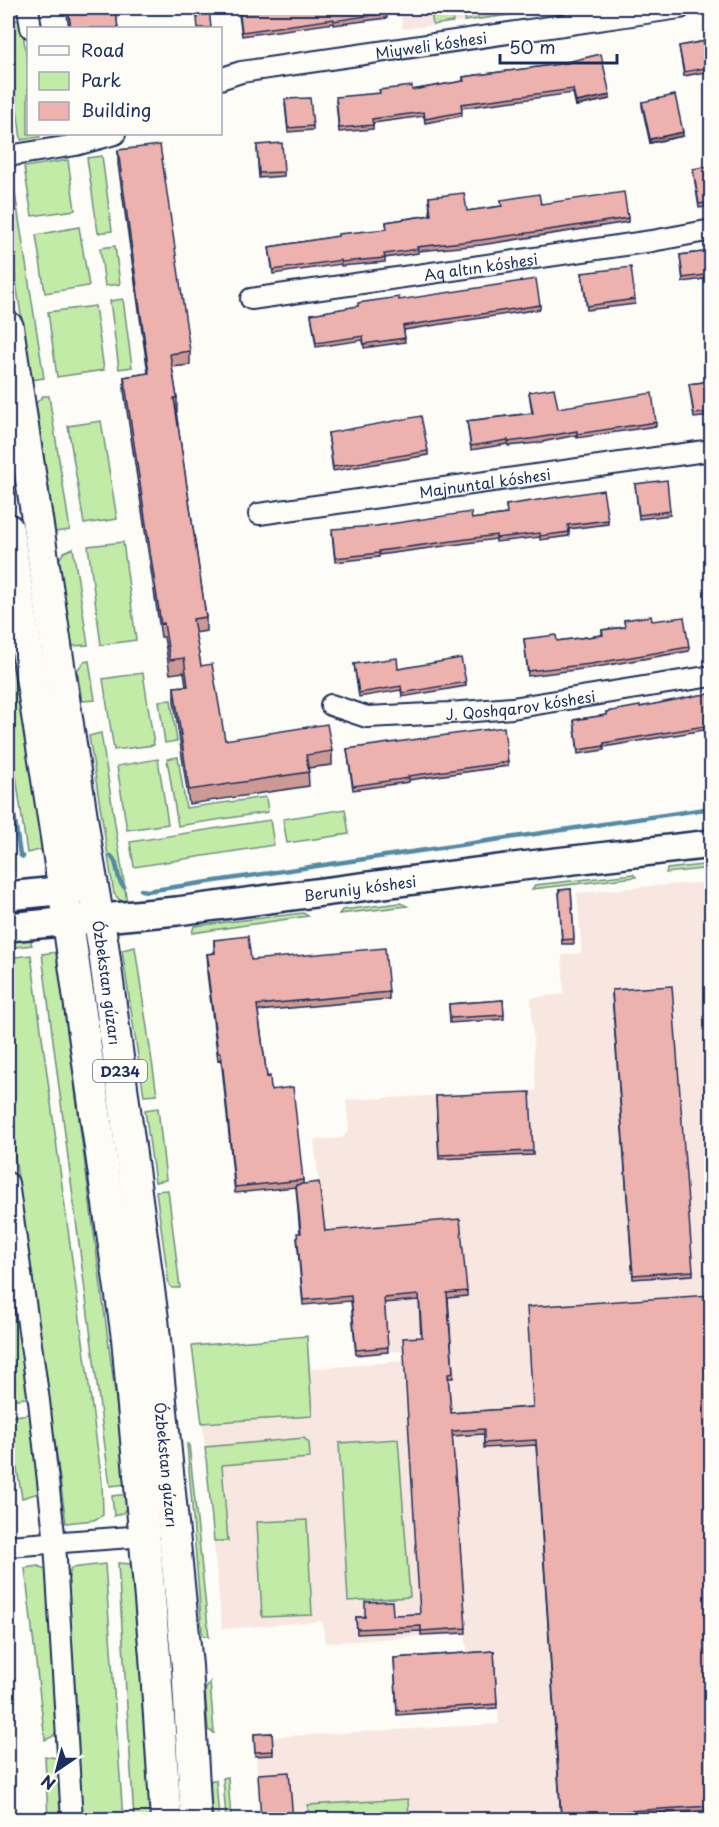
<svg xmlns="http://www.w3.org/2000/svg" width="719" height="1827" font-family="'Playpen Sans',sans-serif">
<rect width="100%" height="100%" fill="#fdfcf7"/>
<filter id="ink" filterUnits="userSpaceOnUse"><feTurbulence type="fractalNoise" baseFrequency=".0167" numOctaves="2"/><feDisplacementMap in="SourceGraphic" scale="12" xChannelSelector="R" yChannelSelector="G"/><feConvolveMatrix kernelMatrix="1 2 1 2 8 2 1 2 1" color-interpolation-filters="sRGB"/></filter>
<g filter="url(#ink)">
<path fill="#f8e6e1" d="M400,8H569L403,29Z
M711,882V1819H292L289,1778L258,1779L254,1738L499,1724L494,1656L468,1657L465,1633L325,1643L322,1621L222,1629L205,1447L192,1346L307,1336L311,1369L404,1361L403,1351L388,1352L351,1300L348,1301L346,1279L325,1236L314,1140L342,1138L349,1130L346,1100L536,1091L531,998L564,994L562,955L582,953L577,893L651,886Z"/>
<path fill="#c2eba7" stroke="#6e8d82" stroke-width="1.5" d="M478,8H530L531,12L464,21L469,9Z
M445,10L452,17L453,22L433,25L431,12Z
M21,20L28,66V134H39L40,137L21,140L8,37V21Z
M102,156L112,231L98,233L87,158Z
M68,160L75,210L32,216L24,167Z
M11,168L44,378L31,380L8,231V170Z
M79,227L89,286L45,293L36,235Z
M115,246L120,284L105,286L100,248Z
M123,299L132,367L119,369L110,301Z
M95,306L104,370L57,377L48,312Z
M43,396H49L70,530L55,532L36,403Z
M101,421L117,519L84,524L68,426Z
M123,542L136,640L101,645L88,546Z
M73,548L88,645L72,646L58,561L64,552Z
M8,613L44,849L27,853L8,720Z
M89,661L95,700L82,701L77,670L84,662Z
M143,673L154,745L114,750L103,679Z
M171,700L177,741L165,743L159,701Z
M101,733L127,902L121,901L114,894L89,736Z
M178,757L186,808L266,797L268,812L178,826L167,759Z
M158,759L168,824L127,830L117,766Z
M345,809L349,834L287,843L283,819Z
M270,820L274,845L134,867L130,842Z
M711,864V868L666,873L667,869Z
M633,874L636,877L532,889L535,885Z
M400,903L407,906L339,914L342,910Z
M303,913L308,916L192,933L194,926Z
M30,939L32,945L8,948V942Z
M135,947L157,1095L144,1096L122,950Z
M57,952L127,1484L110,1486L42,954Z
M31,955L102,1482L103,1515L94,1520L66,1523L8,1106V958Z
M158,1108L166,1180L155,1182L145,1110Z
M168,1190L180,1288H172L169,1285L156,1191Z
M15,1301L30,1391L26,1398L8,1400V1303Z
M307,1336L312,1416L202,1423L192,1346Z
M29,1414L35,1421L42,1492L22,1498L8,1417Z
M304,1438L309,1443L310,1458L222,1465L228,1541H214L205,1447Z
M398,1439L410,1597L348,1601L339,1443Z
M187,1444H189L209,1637L203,1635L202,1632Z
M129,1494V1503L123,1513L114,1516L112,1496Z
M307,1520L312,1615L262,1617L257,1522Z
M118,1563L131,1564L136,1571L153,1819H134Z
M105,1564L123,1819H81L66,1588L71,1568Z
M38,1566L45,1569L49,1577L59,1729L52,1737L45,1740L25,1568Z
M210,1682L214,1733L208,1730L205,1690Z
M45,1756L56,1758L61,1763L65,1819H48Z
M228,1777V1778L231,1819H226L223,1778Z
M212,1780H216L219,1819H212L210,1783Z
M408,1799L409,1819H309L308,1805Z"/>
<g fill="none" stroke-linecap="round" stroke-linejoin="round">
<path stroke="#538aa5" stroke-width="4.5" d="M8,774L20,855L23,857
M111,856C120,864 115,879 124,887
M141,890L147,891L712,808"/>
<defs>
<g id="street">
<path d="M28,8L31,28"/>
<path id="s1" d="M220,79L241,72L680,8"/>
<path d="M8,156L76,145L115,134"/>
<path id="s2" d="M251,299L652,241L712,230"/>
<path id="s3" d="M259,514L712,450"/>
<path id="s4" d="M331,705L367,717L450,713L512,708L712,676"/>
<path d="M8,1183L39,1401L55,1543L72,1820"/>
<path d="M8,1546L145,1536"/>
</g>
<g id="secondary">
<path d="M8,896L86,888"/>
<path id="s5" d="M8,927L177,911L522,866L712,844"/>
</g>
<g id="primary">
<path id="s6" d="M8,327L88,857L103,945L153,1319L187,1666L196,1820"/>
<path d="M8,529L56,837L127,1338L155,1656L166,1820"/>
</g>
</defs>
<use href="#street" stroke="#1b2f5e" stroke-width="24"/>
<use href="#secondary" stroke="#1b2f5e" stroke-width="32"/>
<use href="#primary" stroke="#1b2f5e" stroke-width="34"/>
<use href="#street" stroke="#fdfcf7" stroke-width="20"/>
<use href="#secondary" stroke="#fdfcf7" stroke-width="27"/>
<use href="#primary" stroke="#fdfcf7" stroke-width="30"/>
</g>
<path fill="#cc9995" stroke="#1b2f5e" stroke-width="1.5" d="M66,8H115L118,28H69Z
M238,8H422L386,13L387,18L334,25V23L242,36Z
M711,40V71L684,76L679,46Z
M568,63L610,99L576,106L573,93L461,108L462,116L425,123L424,116L373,123V129L339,132L336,101L412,90L463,81V77Z
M642,102L683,136L650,143L642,106Z
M285,104L313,126V130L288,132Z
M257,149L284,172V176L259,178Z
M118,150L190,351V365L172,367L177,398V412H176L206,617V631L195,633L201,666L225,740L332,751V765L308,768L309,786L189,804L174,701V687L186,686L184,672L170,674L164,637H161L124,391V377L148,373L118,164Z
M711,166V206L699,208L693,169Z
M429,197L467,211L502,206L501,200L541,204L628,218V222L481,245L418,251V253L385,258V262L341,266V264L273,274L269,247L387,229L386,222L430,215Z
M711,251V278L683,282L680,255Z
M582,273L635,299V304L587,310Z
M399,300L540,305V309L404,330L405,342L364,348L363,340L316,347L311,314Z
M711,381V416L694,418L689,384Z
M529,392L558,408L656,422V426L577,438V435L537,443L508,446V444L471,450L467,421L532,413Z
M328,433L428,451V455L333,471Z
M635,484L670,511V515L639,519Z
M506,505L608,520V524L569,529V536L540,540V537L496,542V539L379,555V557L335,562L332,533L472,519L507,514Z
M624,620L652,621L689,647V651L591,668L528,676L524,639L557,641L602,635V630L625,627Z
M354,664L398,669L466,682V686L402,697L401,690L359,697Z
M711,694V738L705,739L704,730L604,747V750L578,754L574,720L606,715V712L640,707Z
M347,749L508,762V766L409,780V782L353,790Z
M571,889L574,944H562L559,890Z
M214,940L251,960L389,992V999L258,1011L267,1077L303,1180V1184L325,1231L467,1291V1296L448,1298L453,1373V1378H448L451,1413L533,1407L711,1295V1810L561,1820L536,1445L484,1448V1434L452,1436L466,1633L421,1635V1631L357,1634L356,1617L420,1614L421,1337L419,1300L384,1303L388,1352L356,1355L351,1301L303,1305L297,1238L300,1233L296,1187L235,1193L223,1076L221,1059L218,1060L207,972V966H208L207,954L214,953Z
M612,994L693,1271V1275L633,1279Z
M503,1000L504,1019L450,1023L449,1004Z
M436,1096L533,1151V1155L439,1159Z
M8,1480L9,1489V1501L8,1502Z
M494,1651L497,1708L397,1715L394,1658Z
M272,1733L273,1755L255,1756L254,1734Z"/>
<path fill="#a67d79" stroke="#1b2f5e" stroke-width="1.5" d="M610,95V99L576,106V102Z
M683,132V136L650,143V139Z"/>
<path fill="#edb2ad" stroke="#1b2f5e" stroke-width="1.5" d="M68,8H115L118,28H71Z
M196,8H209L211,28H198Z
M239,8H396L386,9L387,13L334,21V19L242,32Z
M711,40V67L684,72L679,46Z
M601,54L610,95L576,102L573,89L461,104L462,112L425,119L424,112L372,119L373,125L339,128L336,97L380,93L379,90L412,86V90L464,81L463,77L568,63L567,62Z
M675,95L683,132L650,139L642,102Z
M310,98L313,126L288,128L285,99Z
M282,143L284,172L259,173L257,145Z
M160,145L190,351L170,354L177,398H174L206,617L193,619L201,666L212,664L225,740L327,724L332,751L306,755L309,772L189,790L174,687L188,686L184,658L170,660L164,623L161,624L124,377L149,373L118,150Z
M711,166V202L699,204L693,169Z
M624,192L628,218L481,240L417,247L418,249L384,254L385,258L341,262V260L273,270L269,247L338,236V234L387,229L386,222L431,215L429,197L464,193L467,211L502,206L501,200L539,194L541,204Z
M711,251V274L683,278L680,255Z
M631,267L635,299L587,306L582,273Z
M536,279L540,305L403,326L405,338L364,344L363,336L316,343L311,314L358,306V303L399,297V300Z
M711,381V412L694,414L689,384Z
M554,388L558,408L652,393L656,422L577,434V431L537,438L508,442V440L471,446L467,421L533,413L529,392Z
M421,416L428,451L333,467L328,433Z
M667,480L670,511L639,515L635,484Z
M603,490L608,520L568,525L569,532L540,536V533L496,538V535L379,551V553L335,558L332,529L376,526L471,512L472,519L507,514L506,505Z
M651,616L652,621L684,617L689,647L591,664L528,671L524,639L556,635L557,641L603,635L602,630L625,627L624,620Z
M397,658L398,669L461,658L466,682L402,693L401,686L359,693L354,664Z
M711,694V734L705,735L704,726L604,743V746L578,750L574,720L607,715L606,712L640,706V707L699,695Z
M504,727L508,762L408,776L409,778L353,786L347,749Z
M571,889L574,939L562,940L559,890Z
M248,936L251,960L385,948L389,992L257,1005L267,1077L270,1076L271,1090L293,1087L303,1180L235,1187L223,1069L221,1053H218L207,966L209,965L207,954L215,953L214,940Z
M672,986L693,1271L633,1275L612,990Z
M503,1000L504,1015L450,1018L449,1004Z
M530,1092L533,1151L439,1155L436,1096Z
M319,1182L325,1231L460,1219L467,1291L447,1293L453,1373L448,1374L451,1413L533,1407L527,1307L711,1295V1806L561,1815L536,1440L484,1443V1429L452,1431L466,1628L421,1631V1626L357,1629L356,1617H365V1602L392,1601L393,1615L420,1614L403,1338L422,1337L419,1295L384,1298L388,1347L356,1350L351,1296L303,1300L297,1233H301L296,1185Z
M494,1651L497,1704L397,1711L394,1658Z
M272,1733L273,1751L255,1752L254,1734Z
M8,1768L12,1820H8Z
M289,1772L293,1820H261L258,1774Z"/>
</g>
<g text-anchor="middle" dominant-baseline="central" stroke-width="4.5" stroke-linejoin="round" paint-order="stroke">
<rect fill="#fdfcf7" stroke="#5f6c8c" stroke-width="1.5" x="93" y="1060" width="54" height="22" rx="4.5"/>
<g font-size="14" font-weight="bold" fill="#1b2f5e">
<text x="120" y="1071">D234</text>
</g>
<g font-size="15" fill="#1b2f5e" stroke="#fdfcf7">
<text stroke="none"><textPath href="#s1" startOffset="214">Miyweli kóshesi</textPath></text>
<text stroke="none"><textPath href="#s2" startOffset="232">Aq altın kóshesi</textPath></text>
<text stroke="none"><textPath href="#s3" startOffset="228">Majnuntal kóshesi</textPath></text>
<text stroke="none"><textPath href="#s4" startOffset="192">J. Qoshqarov kóshesi</textPath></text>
<text stroke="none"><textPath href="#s5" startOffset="354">Beruniy kóshesi</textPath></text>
<text stroke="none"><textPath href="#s6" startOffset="663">Ózbekstan gúzarı</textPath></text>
<text stroke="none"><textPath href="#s6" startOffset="1149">Ózbekstan gúzarı</textPath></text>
</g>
</g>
<rect width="719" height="1827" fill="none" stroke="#fdfcf7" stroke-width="30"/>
<rect x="15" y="15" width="689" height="1797" fill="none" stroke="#1b2f5e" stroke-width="2" filter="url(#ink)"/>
<rect x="27" y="27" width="195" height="108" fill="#fdfcf7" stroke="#a3aaba" stroke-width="1.5"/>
<rect x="39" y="46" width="30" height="9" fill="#fdfcf7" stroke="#a3aaba" stroke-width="1.5"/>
<text x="81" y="57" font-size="18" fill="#1b2f5e">Road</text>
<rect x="39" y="72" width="30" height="18" fill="#c2eba7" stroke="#a3aaba" stroke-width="1.5"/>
<text x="81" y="87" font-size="18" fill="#1b2f5e">Park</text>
<rect x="39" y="102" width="30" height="18" fill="#edb2ad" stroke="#a3aaba" stroke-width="1.5"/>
<text x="81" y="117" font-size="18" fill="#1b2f5e">Building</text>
<g transform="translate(57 1770) rotate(215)" stroke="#fdfcf7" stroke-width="4.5" paint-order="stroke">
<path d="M0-4.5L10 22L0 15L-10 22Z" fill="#1b2f5e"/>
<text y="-9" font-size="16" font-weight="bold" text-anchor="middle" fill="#1b2f5e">N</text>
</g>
<path d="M500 54v9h117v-9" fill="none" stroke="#1b2f5e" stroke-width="3"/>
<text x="509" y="54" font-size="18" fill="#1b2f5e" stroke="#fdfcf7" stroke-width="4.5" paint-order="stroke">50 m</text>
</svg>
